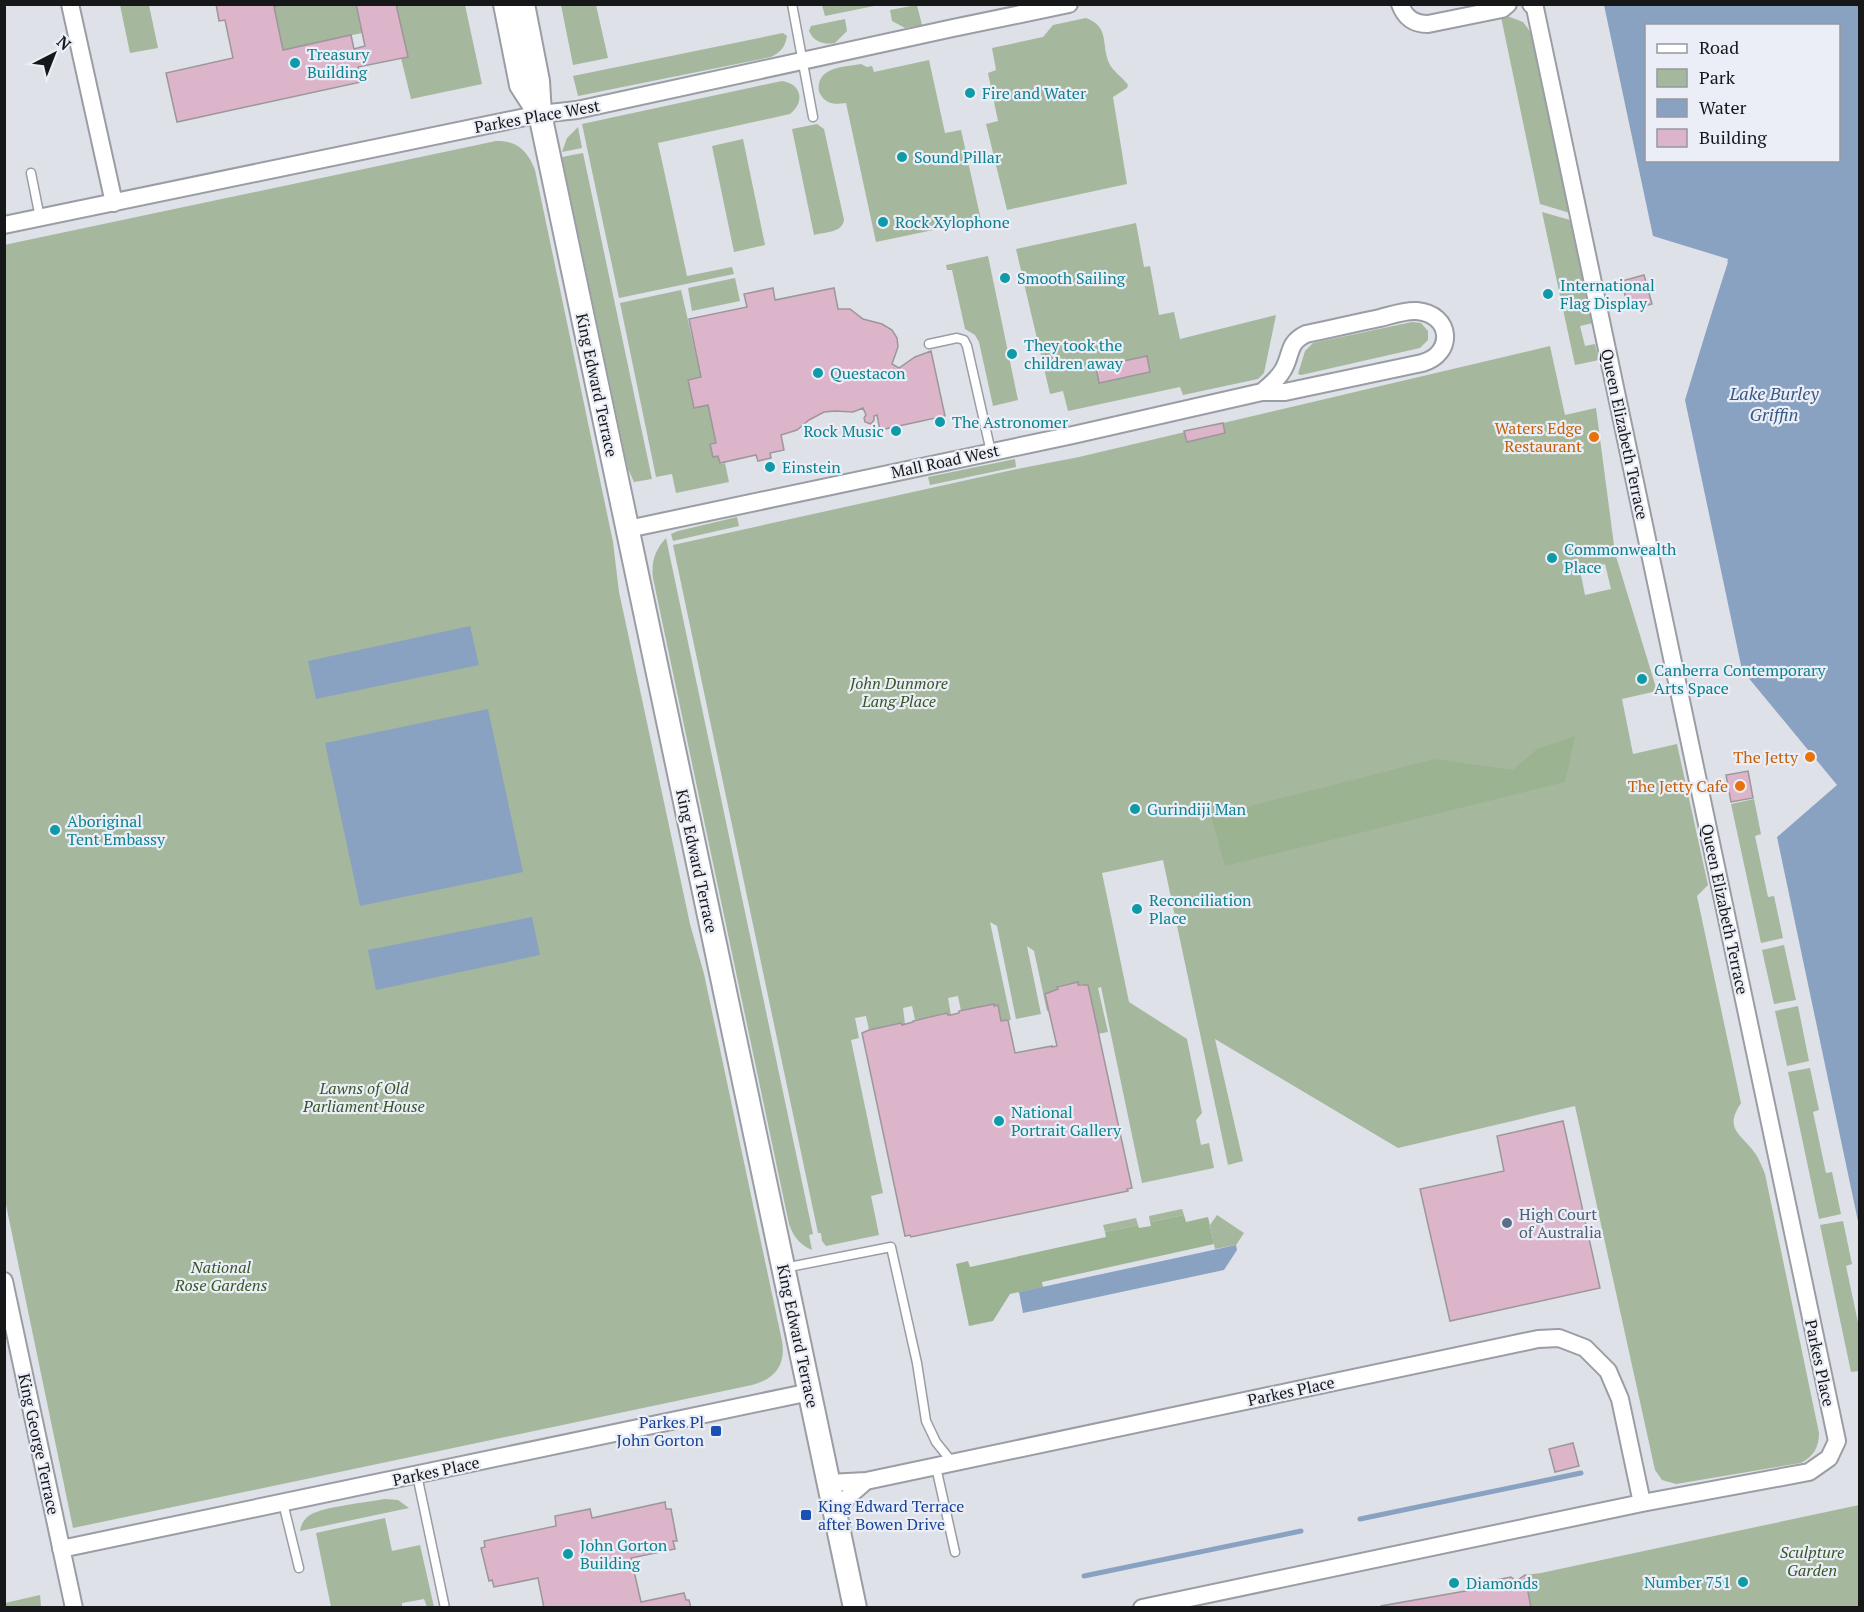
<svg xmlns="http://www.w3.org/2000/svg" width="1864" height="1612" font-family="'PT Serif',serif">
<rect width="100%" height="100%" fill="#dee1e8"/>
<path fill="#a5b79d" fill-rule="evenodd" d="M282,4L356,5L362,33L283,50L274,7Z
M120,5H149L158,48L130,53Z
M396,5H465L482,84L411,99L401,58Z
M561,5H596L608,58L573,65Z
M822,5V4L879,5L825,16Z
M917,5L922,25L905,28L892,21L890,10Z
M1507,16L1523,22L1534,37L1570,213L1540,204L1501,17Z
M1086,18C1110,27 1101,44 1109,63C1113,72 1123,77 1128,85L1127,88L1113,97L1127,184L1007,210L986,124L998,121L988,73L996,70L992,48L1043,37L1053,25Z
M845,19L847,31L835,43C824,45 814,42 809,31L811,26Z
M783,33L787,36C785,47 781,52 771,57L578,96L573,76Z
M929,60L945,133L961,130L981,220L876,242L846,103C834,105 825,104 819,92C815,67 844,67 861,64L867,67L872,66L874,72Z
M782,81C802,84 805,102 790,114L658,143L687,276L732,267L734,274L619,298L582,124Z
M817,124L824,129L844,220C842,233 825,232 814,235L792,129Z
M578,127L582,148L562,152L567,138Z
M743,139L765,245L734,252L712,146Z
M496,141C516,140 528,151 535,170L613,542L619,592L627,629L690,924L704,974L782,1341C786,1365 775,1379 752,1385L73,1528L5,1200L4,245Z
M583,153L652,479L634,482L628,469L562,157Z
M1542,212L1570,220L1593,323L1580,326L1585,346L1595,344L1599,360L1575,365Z
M1136,223L1144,267L1150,266L1159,315L1174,312L1180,339L1276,315L1264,373L1258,379L1183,395L1180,387L1068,411L1063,391L1050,394L1016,249Z
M988,256L1018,400L993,406L979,342L975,335L965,329L952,270H947L946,265Z
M735,278L740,301L692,311L688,288Z
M681,290L701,377L694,408L708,405L716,443L710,445L713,457L718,456L720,464L725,463L729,482L676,493L672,474L656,477L620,303Z
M1412,322L1421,323L1428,331V340L1420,348L1301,375L1298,374L1305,351L1313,343Z
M1550,346L1565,415L1596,408L1615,553L1657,691L1622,699L1633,754L1677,744L1708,885L1697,896L1741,1103C1726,1126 1736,1131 1751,1148C1758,1156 1761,1164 1765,1174L1819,1433C1819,1447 1814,1456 1801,1463L1676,1484L1662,1480L1655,1470L1575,1106L1398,1148L1215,1039L1243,1161L1228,1165L1163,860L1102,873L1129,1002L1187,1039L1202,1113L1196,1120L1201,1145L1209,1143L1214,1168L1142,1183L1101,987L1098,988L1108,1032L1098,1034L1083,984L1078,985L1077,982L1058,986V989L1046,994L1049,1011H1047L1034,951L1027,946L1041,1014L1016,1019L997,926L990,922L1011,1020L1001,1021L998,1005L994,1006L993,1004L961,1011L958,996L948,998L951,1015H948L947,1013L915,1020L912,1006L903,1008L905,1024L902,1025L901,1023L869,1030L866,1016L855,1018L859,1038L851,1040L883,1193L871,1196L879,1235L826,1246L822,1241L821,1233H818L673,545L1017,469L1079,457ZM1605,564L1611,589L1585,595L1580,570Z
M1015,459L1016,467L930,485L928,477Z
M737,517L739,526L673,541L671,534L678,531Z
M666,538L813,1234L809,1235L812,1250C800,1245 793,1236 789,1224L653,578C651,562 655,550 666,538Z
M1754,799L1761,834L1755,836L1768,897L1774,896L1783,938L1761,943L1731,804Z
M1784,945L1796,1000L1774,1004L1762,950Z
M1798,1006L1809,1061L1787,1066L1775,1011Z
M1810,1068L1819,1110L1813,1112L1826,1173L1832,1172L1841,1214L1819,1219L1788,1072Z
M1182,1209L1184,1215L1150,1222L1149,1216Z
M1217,1215L1244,1233L1236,1245L1215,1249L1210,1225Z
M1136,1218L1138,1225L1105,1232L1103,1225Z
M1843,1221L1852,1264L1846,1266L1859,1327V1371L1851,1372L1820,1225Z
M385,1499L398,1500L409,1508L300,1531C301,1524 304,1519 310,1515C322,1507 368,1502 385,1499Z
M1859,1505V1607H1531L1525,1575L1541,1573Z
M385,1518L392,1551L420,1545L434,1607H427L424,1599L402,1603V1607H331L316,1533Z
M40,1595L41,1607H5V1603Z"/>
<path fill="#9cb392" d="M1575,736L1565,782L1225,866L1211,816L1435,759L1513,770L1537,749Z
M1184,1215L1186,1222L1208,1217L1214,1244L1042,1282L1043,1287L1010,1294L993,1321L969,1326L956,1264L968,1261L970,1267L1106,1237L1105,1232L1138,1225L1139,1228L1151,1226L1150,1222Z"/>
<path fill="#8aa2c1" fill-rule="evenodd" d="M1604,5H1859V1226L1777,837L1837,785L1742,670L1685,400L1728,259L1653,236ZM1646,26H1838V160H1646Z
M470,626L479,665L316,699L308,661Z
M488,709L523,872L360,906L325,743Z
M532,917L540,955L376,990L368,950Z
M1236,1245L1237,1250L1224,1270L1023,1313L1019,1292Z"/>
<path fill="#dee1e8" d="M1725,261L1728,262L1683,402V399Z
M1741,674L1835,785L1775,838V835L1833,785Z"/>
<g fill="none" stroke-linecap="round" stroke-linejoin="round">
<path stroke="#8aa2c1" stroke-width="5" d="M1360,1519L1581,1473
M1084,1576L1301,1531"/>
</g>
<path fill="#dcb5ca" stroke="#9d969a" stroke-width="1.5" d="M216,4H282L274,7L283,50L351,35L354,49L365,46L356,4H396L408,57L358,67L361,82L177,122L166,73L233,58L225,20L219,21Z
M1644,275L1652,304L1628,310L1622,281Z
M773,288L775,300L834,288L838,309H850L863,319L882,324L892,330L897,338L898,347L892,364L899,368L915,357L931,351L945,416L880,430L877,415L874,416V420L871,424L865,422L864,418L866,415L863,408L853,412L835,411L824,412L809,420L797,430L781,435L784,450L770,453L771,458L758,461L756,455L720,463L718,456L713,457L710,444L716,443L708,405L694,408L688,380L701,377L689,319L747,307L744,294Z
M1147,356L1150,372L1099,383L1096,367Z
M1223,423L1225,433L1187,442L1184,431Z
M1748,771L1753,798L1731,802L1726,775Z
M1078,982V985H1088L1132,1188L1127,1189L1128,1191L911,1237L910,1235L905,1236L862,1033L869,1030L901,1023L902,1025L913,1022V1021L947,1013L948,1015H951L959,1013V1011L994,1004V1006L998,1005L1001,1021L1008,1020L1015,1053L1052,1046V1047L1057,1046L1045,994L1058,989L1057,987Z
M1563,1121L1600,1288L1450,1321L1420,1189L1504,1171L1497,1136Z
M1573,1443L1579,1466L1555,1472L1549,1449Z
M665,1502L666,1509H671L677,1541H673L675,1549L631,1558L641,1602L684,1593L686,1600H689L691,1608H544L538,1578L494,1587L492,1580L489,1581L481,1548L485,1547L484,1541L556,1526L555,1516L590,1509L592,1518Z
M1525,1575L1531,1608H1381V1606L1471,1590L1478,1585L1480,1589L1486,1582L1511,1577L1516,1581Z"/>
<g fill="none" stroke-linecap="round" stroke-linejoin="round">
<defs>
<path id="service" d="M792,4L813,117
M31,173L40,218
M929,344L957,338L964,340L967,346L991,452
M784,1268L891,1247L917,1363L926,1421L936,1442L952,1462
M936,1467L955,1552
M417,1475L445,1608
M283,1503L299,1568"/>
<path id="minor" d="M70,4L114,203
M1400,4C1405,18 1414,24 1428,24L1502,9L1508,4
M4,225L540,114L577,110L953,28L1069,4
M628,529L1073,435L1262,392H1285L1422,363C1455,354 1452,314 1417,311C1405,310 1392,315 1380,318C1355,323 1331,329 1306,334C1287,343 1292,355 1283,370C1278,379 1270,385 1262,392
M4,1281L74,1608
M829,1483L866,1481L1538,1339L1559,1338L1585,1348L1608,1371L1620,1399L1642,1503
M835,1512L850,1495L866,1481
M61,1549L810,1392
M1142,1608L1642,1503L1809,1472L1829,1458L1837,1441L1573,188L1535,8L1531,4"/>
<path id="secondary" d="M505,4L521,85L539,113
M523,4L538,81L540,114L855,1608"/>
</defs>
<use href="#service" stroke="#9a9da4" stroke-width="11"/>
<use href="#minor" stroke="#9a9da4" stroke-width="20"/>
<use href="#secondary" stroke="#9a9da4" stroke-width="26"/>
<use href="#service" stroke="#fff" stroke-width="8"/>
<use href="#minor" stroke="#fff" stroke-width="16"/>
<use href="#secondary" stroke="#fff" stroke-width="22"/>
</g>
<g fill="#0f9aa8" stroke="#ebeef6" stroke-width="2">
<circle cx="295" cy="63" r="6"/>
<circle cx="970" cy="93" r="6"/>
<circle cx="902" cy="157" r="6"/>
<circle cx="883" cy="222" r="6"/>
<circle cx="1005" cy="278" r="6"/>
<circle cx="1548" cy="294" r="6"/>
<circle cx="1012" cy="354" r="6"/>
<circle cx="818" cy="373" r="6"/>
<circle cx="940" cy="422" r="6"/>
<circle cx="896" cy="431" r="6"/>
<circle cx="770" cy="467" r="6"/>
<circle cx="1552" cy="558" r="6"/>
<circle cx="1642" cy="679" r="6"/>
<circle cx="1135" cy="809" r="6"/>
<circle cx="55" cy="830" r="6"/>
<circle cx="1137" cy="909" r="6"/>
<circle cx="999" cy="1121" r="6"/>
<circle cx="568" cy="1554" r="6"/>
<circle cx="1743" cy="1582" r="6"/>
<circle cx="1454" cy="1583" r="6"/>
</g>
<g fill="#e8710a" stroke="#ebeef6" stroke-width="2">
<circle cx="1594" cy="437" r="6"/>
<circle cx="1810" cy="757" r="6"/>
<circle cx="1740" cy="786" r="6"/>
</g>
<circle fill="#5c6f8a" stroke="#ebeef6" stroke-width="2" cx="1507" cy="1223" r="6"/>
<g fill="#1a4fb4" stroke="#ebeef6" stroke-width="2">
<rect x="710" y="1425" width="12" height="12" rx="3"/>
<rect x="800" y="1509" width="12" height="12" rx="3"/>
</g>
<g text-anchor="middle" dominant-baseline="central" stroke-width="4.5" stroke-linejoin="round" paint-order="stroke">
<g font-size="16" fill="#0d838f" stroke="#ebeef6" text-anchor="start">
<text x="307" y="54">Treasury<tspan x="307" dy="18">Building</tspan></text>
<text x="982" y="93">Fire and Water</text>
<text x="914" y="157">Sound Pillar</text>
<text x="895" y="222">Rock Xylophone</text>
<text x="1017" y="278">Smooth Sailing</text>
<text x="1560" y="285">International<tspan x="1560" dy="18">Flag Display</tspan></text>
<text x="1024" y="345">They took the<tspan x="1024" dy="18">children away</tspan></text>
<text x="830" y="373">Questacon</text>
<text x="952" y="422">The Astronomer</text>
<text x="884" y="431" text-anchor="end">Rock Music</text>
<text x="782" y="467">Einstein</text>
<text x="1564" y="549">Commonwealth<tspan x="1564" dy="18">Place</tspan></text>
<text x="1654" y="670">Canberra Contemporary<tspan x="1654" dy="18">Arts Space</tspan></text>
<text x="1147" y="809">Gurindiji Man</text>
<text x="67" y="821">Aboriginal<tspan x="67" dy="18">Tent Embassy</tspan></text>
<text x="1149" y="900">Reconciliation<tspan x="1149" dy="18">Place</tspan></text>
<text x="1011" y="1112">National<tspan x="1011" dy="18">Portrait Gallery</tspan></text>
<text x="580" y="1545">John Gorton<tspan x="580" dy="18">Building</tspan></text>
<text x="1731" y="1582" text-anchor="end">Number 751</text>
<text x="1466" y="1583">Diamonds</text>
</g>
<g font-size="16" fill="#151719" stroke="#ebeef6">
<text transform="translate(537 116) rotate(-10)">Parkes Place West</text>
<text transform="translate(597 385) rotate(78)">King Edward Terrace</text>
<text transform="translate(1625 434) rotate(78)">Queen Elizabeth Terrace</text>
<text transform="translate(945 461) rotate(-12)">Mall Road West</text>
<text transform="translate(697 861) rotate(78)">King Edward Terrace</text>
<text transform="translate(1725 909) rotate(78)">Queen Elizabeth Terrace</text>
<text transform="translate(798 1336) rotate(78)">King Edward Terrace</text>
<text transform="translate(1820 1363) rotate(78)">Parkes Place</text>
<text transform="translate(1291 1391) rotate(-12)">Parkes Place</text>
<text transform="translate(39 1444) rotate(78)">King George Terrace</text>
<text transform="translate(436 1471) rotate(-12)">Parkes Place</text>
</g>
<g font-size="16" fill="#c56008" stroke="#ebeef6" text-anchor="end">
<text x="1582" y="428">Waters Edge<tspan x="1582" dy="18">Restaurant</tspan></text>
<text x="1798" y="757">The Jetty</text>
<text x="1728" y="786">The Jetty Cafe</text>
</g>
<g font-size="16" font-style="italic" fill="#365626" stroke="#ebeef6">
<text x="899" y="683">John Dunmore<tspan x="899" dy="18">Lang Place</tspan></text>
<text x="364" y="1088">Lawns of Old<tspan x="364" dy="18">Parliament House</tspan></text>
<text x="221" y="1267">National<tspan x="221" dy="18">Rose Gardens</tspan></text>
<text x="1812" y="1552">Sculpture<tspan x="1812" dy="18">Garden</tspan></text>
</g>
<g font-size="16" fill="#4e5e75" stroke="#ebeef6" text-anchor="start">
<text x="1519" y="1214">High Court<tspan x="1519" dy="18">of Australia</tspan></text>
</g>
<g font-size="16" fill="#164399" stroke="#ebeef6" text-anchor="end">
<text x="704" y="1422">Parkes Pl<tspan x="704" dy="18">John Gorton</tspan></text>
<text x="818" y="1506" text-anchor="start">King Edward Terrace<tspan x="818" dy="18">after Bowen Drive</tspan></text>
</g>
<g font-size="18" font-style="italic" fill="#365985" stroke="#ebeef6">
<text x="1774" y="393">Lake Burley<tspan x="1774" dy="21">Griffin</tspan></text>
</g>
</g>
<rect width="1864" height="1612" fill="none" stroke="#151719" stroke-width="12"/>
<rect x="1645" y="24" width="195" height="138" fill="#ebeef6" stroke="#95989e" stroke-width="1.5"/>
<rect x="1657" y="44" width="30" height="9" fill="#ffffff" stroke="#95989e" stroke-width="1.5"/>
<text x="1699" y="54" font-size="18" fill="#151719">Road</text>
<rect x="1657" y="69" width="30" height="18" fill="#a5b79d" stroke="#95989e" stroke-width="1.5"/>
<text x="1699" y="84" font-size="18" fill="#151719">Park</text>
<rect x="1657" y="99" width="30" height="18" fill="#8aa2c1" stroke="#95989e" stroke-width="1.5"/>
<text x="1699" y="114" font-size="18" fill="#151719">Water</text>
<rect x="1657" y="129" width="30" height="18" fill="#dcb5ca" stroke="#95989e" stroke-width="1.5"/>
<text x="1699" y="144" font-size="18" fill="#151719">Building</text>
<g transform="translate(54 54) rotate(42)" stroke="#ebeef6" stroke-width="4.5" paint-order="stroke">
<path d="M0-4.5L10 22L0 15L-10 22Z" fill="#151719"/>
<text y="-9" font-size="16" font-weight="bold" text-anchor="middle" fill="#151719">N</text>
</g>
</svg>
